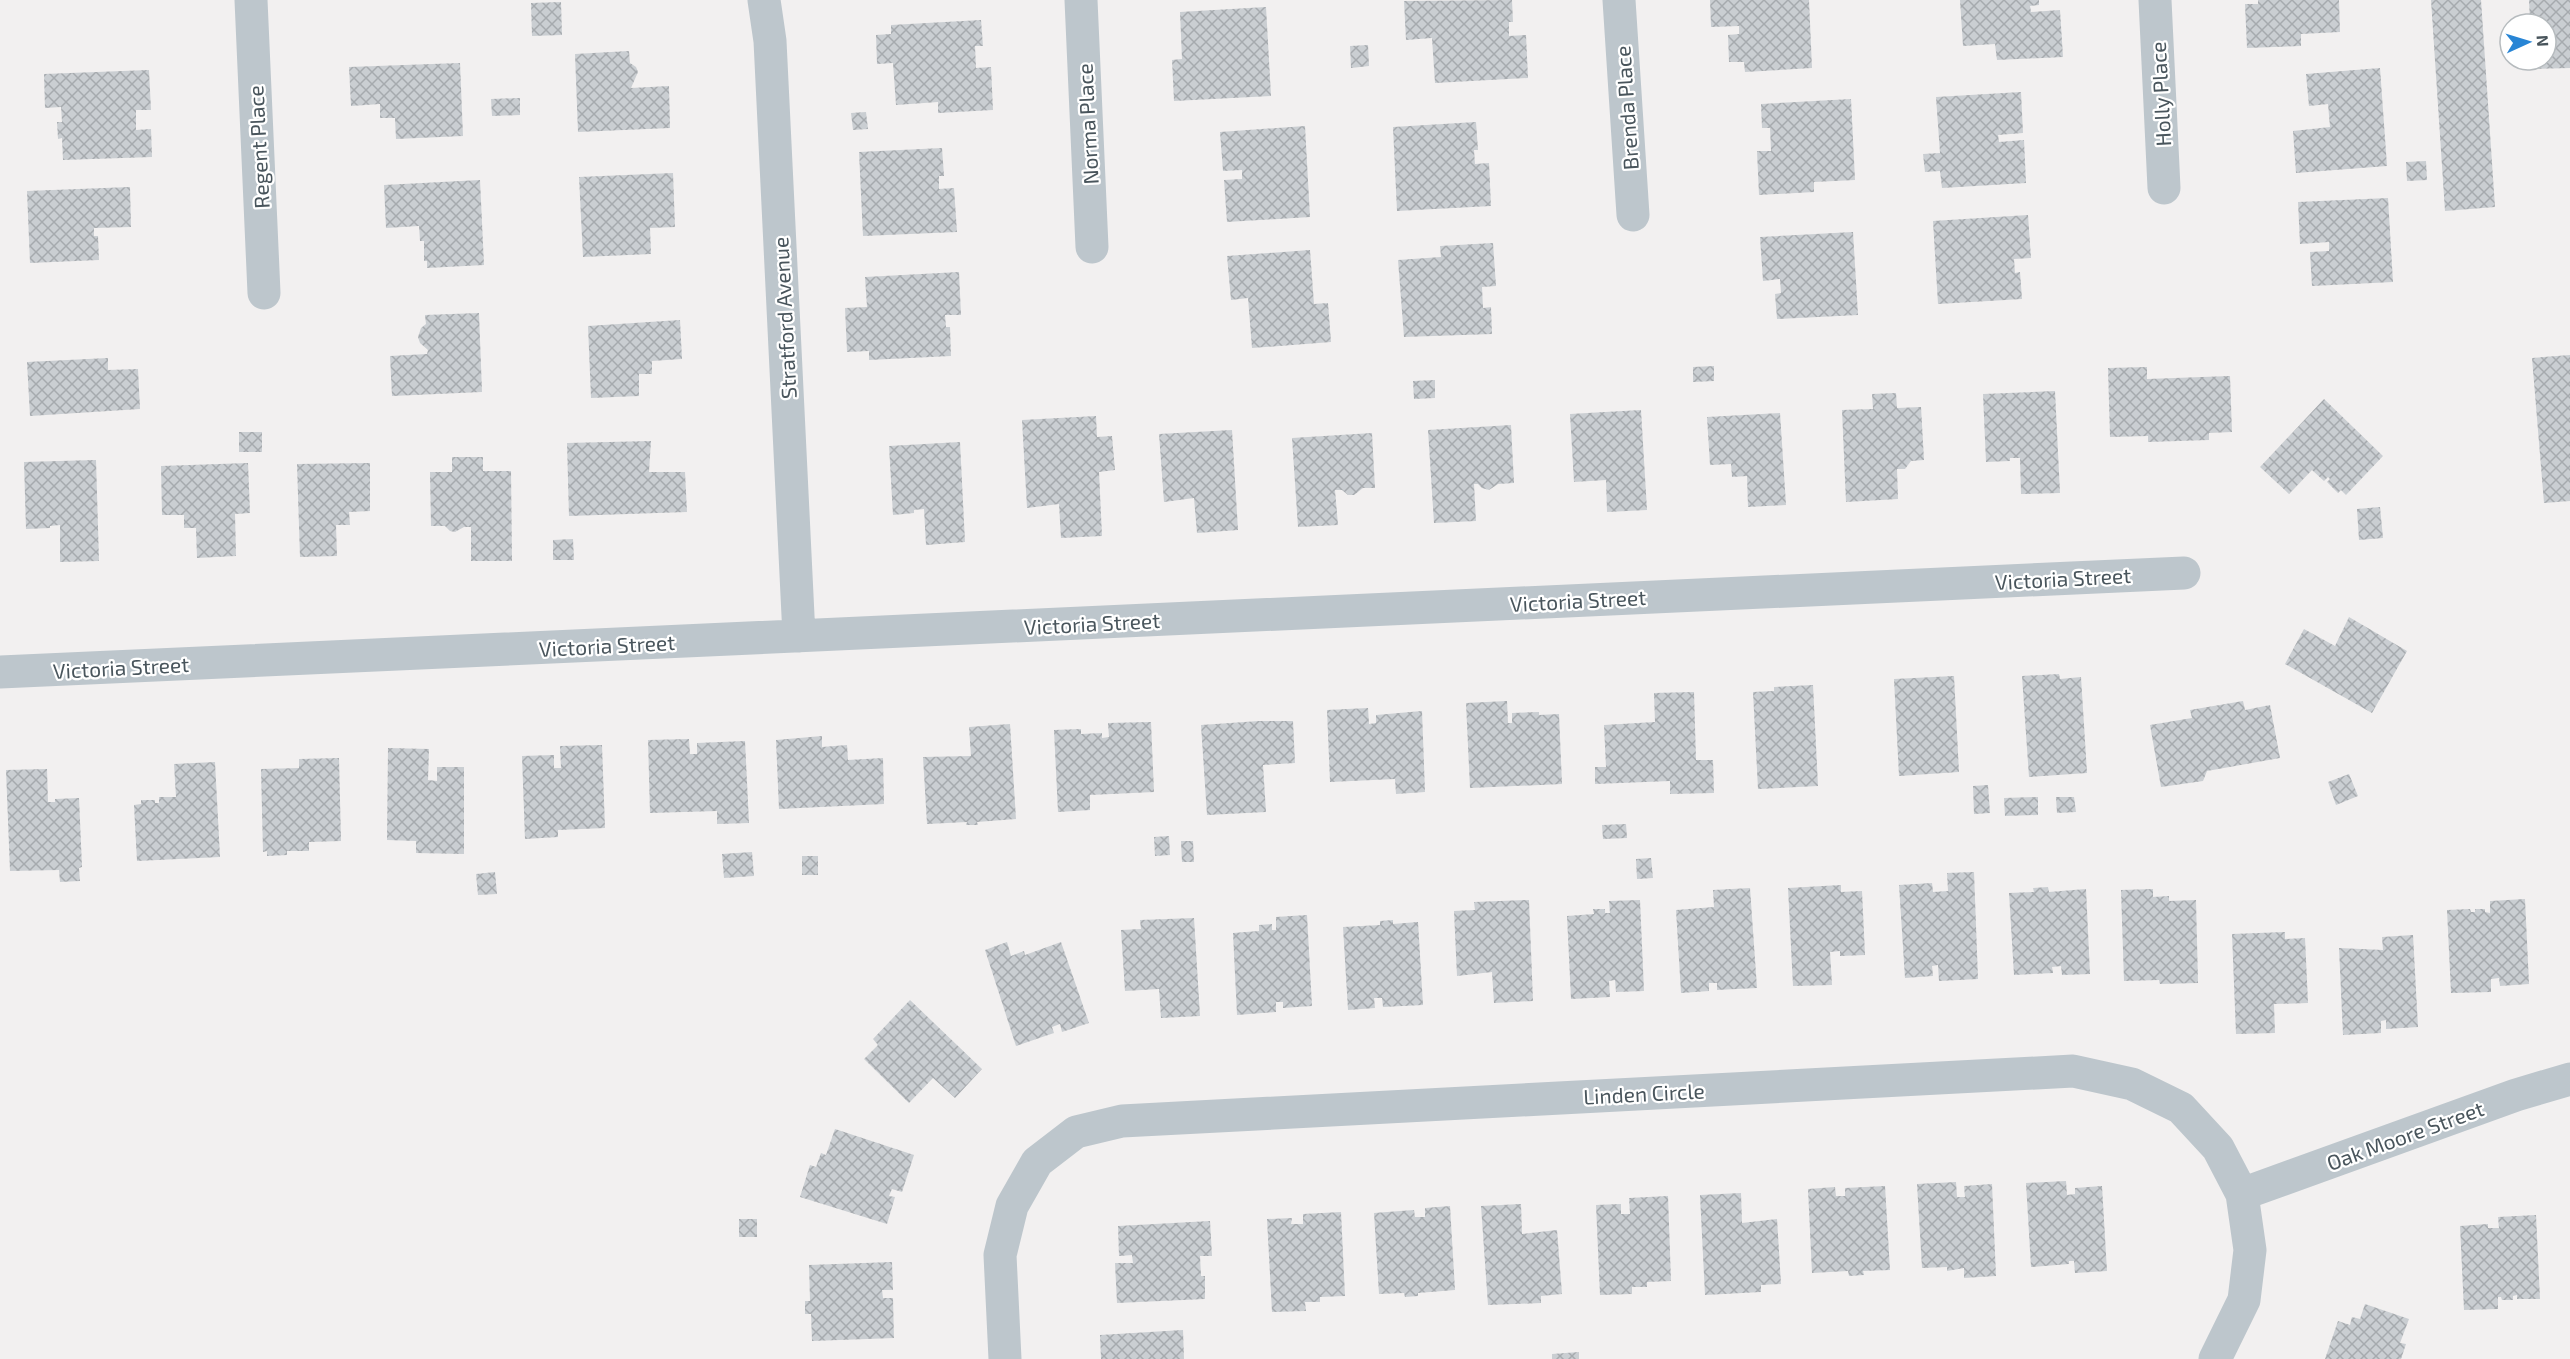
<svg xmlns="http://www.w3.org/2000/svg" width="2570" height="1359" font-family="'Exo 2',sans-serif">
<defs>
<pattern id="building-cross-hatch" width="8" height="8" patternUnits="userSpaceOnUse" patternTransform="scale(1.5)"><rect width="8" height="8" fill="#caced2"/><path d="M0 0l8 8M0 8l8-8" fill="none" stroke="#a6aaae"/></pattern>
</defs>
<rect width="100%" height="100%" fill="#f2f0f0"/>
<path fill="url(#building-cross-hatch)" d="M1512,0L1513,22H1509V36L1526,35L1528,78L1435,83L1432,38L1406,40L1404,1Z
M1710,0H1809L1812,68L1745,72L1744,62H1729L1728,35L1739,34V26L1711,27Z
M1960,0H2039V5L2030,6L2031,12L2060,10L2063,57L1997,60L1995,44L1963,46Z
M2258,0H2339L2340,32L2301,34V46L2247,48L2245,4H2258Z
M2431,0H2481L2495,207L2445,211Z
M2529,0H2570V68L2532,69L2531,60H2546V24H2530Z
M561,2L562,35L532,36L531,3Z
M1266,7L1271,96L1174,101L1172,60L1182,59L1180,12Z
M981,20L983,46H975L976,68L991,67L993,110L938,113V102L896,105L893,63L877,64L876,35L891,34V25Z
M1368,45L1369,66L1351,68L1350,46Z
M629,51L630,63L636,67L638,72L631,88L669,86L670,128L578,132L575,54Z
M460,63L463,136L396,139L395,118H380V104L351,106L349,67Z
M2380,68L2387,166L2296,173L2293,131L2330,127L2328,104L2309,106L2306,74Z
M149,70L151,110H136V130L151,129L152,157L63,160L62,138L58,139L57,122H62L61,107L45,108L44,74Z
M2021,92L2023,133L1998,135L1999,142L2024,140L2026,183L1942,188L1940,171L1925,172L1923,154L1940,153L1936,97Z
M520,98V115L492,116L491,99Z
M1851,99L1855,180L1814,182V192L1759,195L1757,151H1771L1770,128H1762L1761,104Z
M866,112L868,129L853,130L851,113Z
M1476,122L1478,150H1474L1475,164L1489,163L1491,206L1397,211L1393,127Z
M1305,126L1310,217L1227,222L1224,180L1242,179V170L1223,171L1220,132Z
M942,148L944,176H939V189L954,188L957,232L863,236L859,152Z
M2426,161L2427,180L2407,181L2406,162Z
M673,173L675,227L650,228L651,254L583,257L579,177Z
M480,180L484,265L427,268V261H424V241H420L419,226L386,228L384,185Z
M130,187L131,227L94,228V236H98L99,260L30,263L27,191Z
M2388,198L2393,282L2312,286L2310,252L2329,251V242L2300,244L2298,202Z
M2028,215L2031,258L2014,259L2015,273L2020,272L2022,299L1938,304L1933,221Z
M1853,232L1858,315L1777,319L1775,294L1781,293L1780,279L1763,281L1760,237Z
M1493,243L1496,286L1482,287L1483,308L1491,307L1492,334L1404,337L1398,260L1441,257L1440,246Z
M1310,250L1314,304L1328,303L1331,342L1252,348L1248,298L1231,300L1227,256Z
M959,272L961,315H945L946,327H950L951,356L869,360V351L847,352L845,308L867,307L865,277Z
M479,313L482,392L392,396L390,356L427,354L428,350L420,343L418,337L421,328L426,324L425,315Z
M680,320L682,359L652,361V374H639V396L591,398L588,326Z
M2570,355V501L2544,503L2532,358Z
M108,358V370L138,369L140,409L30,416L27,362Z
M1714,366V381L1693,382V367Z
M2147,367V379L2230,376L2232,432L2209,433V440L2148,442V436L2110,437L2108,368Z
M1435,380V398L1414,399L1413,381Z
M2055,391L2060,493L2021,494L2020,458H2010V461L1986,462L1983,394Z
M1896,393L1897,408L1921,407L1924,460L1911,461L1905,469H1897L1898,499L1846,502L1842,410L1873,409L1872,394Z
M2324,399L2383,456L2346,495L2341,490L2338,493L2327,482L2330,479L2328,477L2324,481L2312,470L2289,494L2260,467Z
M1641,410L1647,510L1607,512L1606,480L1574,482L1570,414Z
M1780,413L1786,505L1748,507L1747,476L1732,477L1731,464L1710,465L1707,417Z
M1096,416L1097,437L1112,436L1115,470L1099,472L1102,536L1061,538L1059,504L1027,508L1022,420Z
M1511,425L1514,483L1498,484L1489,490L1482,488L1478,484H1474L1476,521L1434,523L1428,430Z
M1232,430L1238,530L1197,533L1194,498L1164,502L1159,434Z
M239,432H262V452H239Z
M1372,433L1375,488H1363L1354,495H1348L1342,490H1335L1338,525L1298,527L1292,438Z
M651,441L649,472H685L687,512L569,516L567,443Z
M960,442L965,542L926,545L924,509L914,510V513L893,515L889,446Z
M452,457H483V471H511L512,561H471V527H464L455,532L450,531L445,526H431L430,472H452Z
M96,460L99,561L60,562V525L50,526V528L26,529L24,462Z
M248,463L250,513L235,514L236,556L197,558L196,528H184V515H162L161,466Z
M370,463V511L349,512L350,525H336L337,556L300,557L297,464Z
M2380,507L2383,538L2359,540L2357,509Z
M573,539L574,560H553V540Z
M2349,617L2407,651L2372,713L2285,664L2304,629L2335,646Z
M2059,674L2060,679L2081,677L2087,773L2029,777L2022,676Z
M1954,676L1959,772L1899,776L1894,679Z
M1813,685L1818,786L1758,789L1753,692L1774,691V687Z
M1694,692L1696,760H1713L1714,793L1670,794V781L1595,784V767H1606L1604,725L1655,722L1654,693Z
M1507,701L1508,723H1512V713L1539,712V715L1559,714L1562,784L1470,788L1466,703Z
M2243,701L2245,710L2270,705L2280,758L2207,771L2203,781L2161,787L2150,725L2192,718L2190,710Z
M1368,708L1369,724L1376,723V715L1422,711L1425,792L1396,794L1395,779L1330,782L1327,710Z
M1259,721H1293L1295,763L1263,765L1266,812L1207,815L1201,725Z
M1151,722L1154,792L1090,795V810L1058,812L1054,730L1081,729V734L1102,733V738L1109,737L1108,723Z
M1010,724L1016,819L977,822L978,825H966L967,822L927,824L923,757L971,756L969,727Z
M822,736V747L847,745L848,760L883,758L884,804L779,809L776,740Z
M689,739L690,754H697V743L745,741L749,823L717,824V811L650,813L648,740Z
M602,745L605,828L558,830V837L525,839L522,756L554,755V768H561L560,746Z
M388,748L429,749L428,780L437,781V767H464V854L416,853V841L387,840Z
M339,758L341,841L309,842V851H287V855L267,856V851L263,852L261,769L299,768V759Z
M215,762L220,857L137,861L134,805L141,804V800H155V803H159V797H176L174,764Z
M47,769L48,802H55V799L79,798L82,867L79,868L80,881L60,882L59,870L10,871L6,770Z
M2349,774L2358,796L2336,805L2328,782Z
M1988,785L1990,813L1974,814L1973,786Z
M2038,797V815L2005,816L2004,798Z
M2056,797H2074L2076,812L2057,813Z
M1626,824L1627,838L1603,839L1602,825Z
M1169,836L1170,855L1155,856L1154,837Z
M1181,841H1193L1194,862H1182Z
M752,852L754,876L724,878L722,854Z
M802,856H818V875H802Z
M1651,858L1653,878L1637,879L1636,859Z
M495,872L497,894L478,895L476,874Z
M1974,872L1978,979L1939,981L1938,965L1932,966L1933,976L1905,978L1899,885L1932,883L1933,892L1948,891L1947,873Z
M1841,885V892L1862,891L1865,955L1840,956V951L1830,952L1832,985L1793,986L1788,888Z
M2048,887L2049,892L2086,889L2090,974L2062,975L2061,966L2052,967L2053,973L2014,975L2009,893L2034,892L2033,888Z
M1750,888L1757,988L1717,990V983H1709V991L1681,993L1676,910L1714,907L1713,890Z
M2153,889V897L2169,896V901L2196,900L2198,983L2160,984L2159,980L2124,981L2121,890Z
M2525,899L2529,984L2500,986L2499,978L2491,979V992L2451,993L2447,910L2470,909L2471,912H2475V909H2485V912L2490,913V901Z
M1529,900L1533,1001L1494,1003L1492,972L1457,976L1454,911L1475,910L1474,902Z
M1640,900L1644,991L1616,992L1615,980L1609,981L1610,997L1571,999L1567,916L1594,914L1593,909H1605V913H1610L1609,901Z
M1307,915L1312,1006L1283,1008V1002H1276V1012L1237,1015L1233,933L1259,931V925L1272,924V930H1276V917Z
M1194,918L1200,1016L1161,1018L1159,989L1125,991L1121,930L1141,929L1140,920Z
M1393,920V924L1418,922L1423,1005L1383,1007L1382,998H1374L1375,1008L1348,1010L1343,927L1380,925V921Z
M2285,932V939L2305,938L2308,1003L2274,1004L2275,1033L2236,1034L2232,934Z
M2413,935L2418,1027L2386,1029V1020L2381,1021V1033L2343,1035L2339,948L2383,950L2382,937Z
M1007,942L1011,956L1024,951L1025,955L1061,942L1089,1023L1062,1032L1060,1024L1052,1027L1054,1033L1016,1046L985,950Z
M910,1000L982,1069L955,1098L933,1078L909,1103L864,1059L878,1045L873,1039Z
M835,1129L914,1155L902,1192L892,1189L889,1196L895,1197L887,1224L800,1197L810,1165L816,1167L821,1153L826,1155Z
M2066,1181L2067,1195L2075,1194V1188L2102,1186L2107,1271L2075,1273L2074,1261H2069V1264L2031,1267L2026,1183Z
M1956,1182L1957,1197H1965L1964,1186L1992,1184L1996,1276L1964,1278V1268L1947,1271V1267L1922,1268L1917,1184Z
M1885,1186L1890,1270L1863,1271L1864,1275L1849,1276L1848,1271L1812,1273L1808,1189L1835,1187L1836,1196H1845V1188Z
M1741,1193L1742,1223L1777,1219L1781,1284L1761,1285V1292L1705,1295L1700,1195Z
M1668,1196L1671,1281L1647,1282V1287H1632V1294L1600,1295L1596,1205L1621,1204V1214H1630L1629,1198Z
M1521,1204L1522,1234L1557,1230L1562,1294L1541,1296V1303L1488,1305L1481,1206Z
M1450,1206L1455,1290L1418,1293V1296L1405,1297L1404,1293L1379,1294L1374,1213L1414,1210L1415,1217H1425V1208Z
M1341,1212L1345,1296L1320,1297V1302H1305L1306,1311L1272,1312L1267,1219L1292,1218L1291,1224H1303V1214Z
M2536,1215L2540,1299H2517V1295L2513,1296V1300H2502L2501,1297H2498V1309L2464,1310L2460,1226L2488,1224V1228H2499L2498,1217Z
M739,1219H757V1237H739Z
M1210,1221L1212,1256H1200L1201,1276H1205V1299L1117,1303L1115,1263H1133L1132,1255L1119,1256L1118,1226Z
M892,1262L893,1290H882L883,1298H893L894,1338L812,1341L811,1314H805V1301H810L809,1265Z
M2365,1304L2409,1319L2400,1343L2406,1344L2401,1359H2325L2338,1321L2350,1325L2352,1317L2360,1319Z
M1183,1330L1184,1359H1101L1100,1335Z
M1579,1352V1359H1552V1354Z"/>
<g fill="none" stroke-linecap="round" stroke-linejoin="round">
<path stroke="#bdc6cc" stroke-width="33" d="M251,0L264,293
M764,0L770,41L799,636
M1081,0L1092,247
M1619,0L1633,215
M2155,0L2164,188
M0,672L2184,573
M2242,1194L2516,1095L2570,1079
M1005,1359L1000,1255L1012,1206L1037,1162L1076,1132L1122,1121L2073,1071L2132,1084L2181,1108L2218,1148L2242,1194L2250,1250L2244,1300L2215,1359"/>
</g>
<g text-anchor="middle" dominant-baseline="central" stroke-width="4.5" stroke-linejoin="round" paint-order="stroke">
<g font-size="21" fill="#49555c" stroke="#fff">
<text transform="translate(2160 94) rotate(-93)">Holly Place</text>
<text transform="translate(1626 108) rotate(-94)">Brenda Place</text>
<text transform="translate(1087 124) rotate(-93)">Norma Place</text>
<text transform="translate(258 147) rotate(-93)">Regent Place</text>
<text transform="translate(784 318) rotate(-93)">Stratford Avenue</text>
<text transform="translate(2063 578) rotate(-3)">Victoria Street</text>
<text transform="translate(1578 600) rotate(-3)">Victoria Street</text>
<text transform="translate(1092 623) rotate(-3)">Victoria Street</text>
<text transform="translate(607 645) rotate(-3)">Victoria Street</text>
<text transform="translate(121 667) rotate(-3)">Victoria Street</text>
<text transform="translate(1644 1093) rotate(-3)">Linden Circle</text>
<text transform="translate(2405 1135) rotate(-20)">Oak Moore Street</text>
</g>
</g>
<g transform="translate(2528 42) rotate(86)"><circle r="28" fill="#ffffff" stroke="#b6bbbe" stroke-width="1.5"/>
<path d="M0-4.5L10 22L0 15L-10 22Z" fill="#2885d5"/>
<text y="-9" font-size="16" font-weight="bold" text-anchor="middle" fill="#49555c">N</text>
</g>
</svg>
